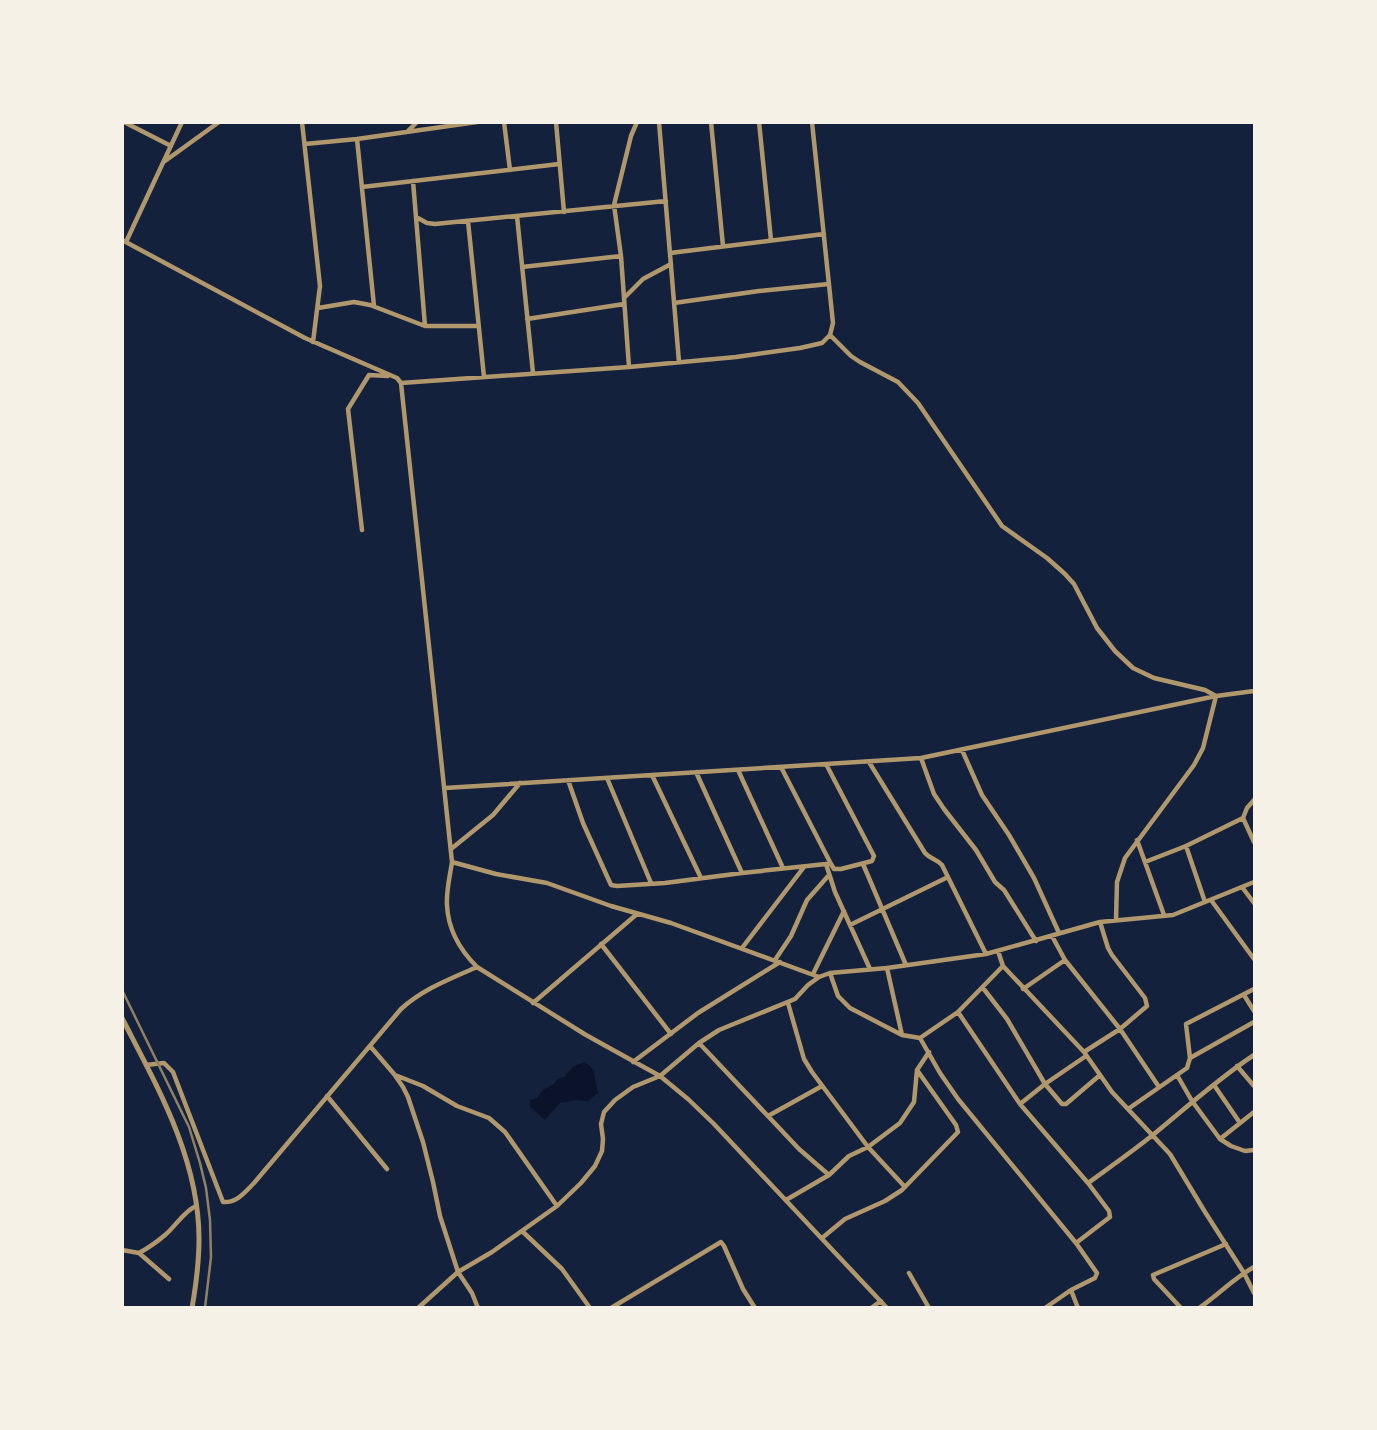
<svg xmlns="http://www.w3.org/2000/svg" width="1377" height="1430" font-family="Montserrat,sans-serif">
<rect width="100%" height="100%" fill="#14213d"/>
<path fill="#0b132b" d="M585,1062L593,1069L598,1093L588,1101L576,1100L560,1103L545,1120L530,1107V1100L537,1098L543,1090L554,1084L557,1079L564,1077L574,1066Z"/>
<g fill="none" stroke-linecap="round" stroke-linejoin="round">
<path stroke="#b1986c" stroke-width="4.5" d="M124,122L171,146
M302,122L320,286L313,342
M504,122L510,170
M556,122L564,212
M659,122L679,362
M711,122L723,246
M759,122L771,240
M407,132L417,122
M357,139L374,306
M305,144L357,139L477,122
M165,161L219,122
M413,181L425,326
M362,187L559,164
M517,216L533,373
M416,217L427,223L435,224L666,201
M468,221L484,377
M122,240L305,338L397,378L401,383L452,862C450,876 446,891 447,905C448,930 460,950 477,967L586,1035L660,1076L688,1099L714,1124L887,1308
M126,242L182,122
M670,253L824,234
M522,267L621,256
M624,298L643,279L671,264
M674,303L759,291L829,284
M318,308L354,302L370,305L425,326H478
M527,319L624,304
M830,335L851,356L860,362L898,382L918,403L1002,526L1047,558L1065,574L1074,584L1097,628L1115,651L1133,668L1154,678L1205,690L1216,696L1203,748L1194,765L1125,858L1117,882L1116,920
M629,367L621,256L614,205L631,136L637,122
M401,383L629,367L736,357L800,348L822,343L830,335L833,323L812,122
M362,530L348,409L369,375L388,376
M962,750L982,795L1009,835L1034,878L1059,933
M921,758L934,794L944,809L976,850L995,882L1004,890L1036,941
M869,762L925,853C930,859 937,859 942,865L986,954
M781,767L831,864
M738,770L783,868
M696,772L742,873
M652,775L701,878
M607,778L651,883
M568,780L583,823L611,885L617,886L665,883L742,873L826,864H831L834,869H841L872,861L874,856L826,764
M445,788L921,758L1216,696L1254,691
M1254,800L1247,808L1243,818L1254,842
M1137,840L1164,915
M1186,846L1205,902
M451,849L493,815L520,783
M452,862L496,874L547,883L611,906L671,923L819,977
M1145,862L1186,846L1243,818
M826,864L835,892L870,969
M863,864L906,965
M1242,887L1254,903
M1211,900L1254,959
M850,925L948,877
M1052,936L1065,960L1120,1029L1159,1087
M601,944L671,1034
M742,948L804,867
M998,951L1003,966L1084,1052L1112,1092L1170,1154L1205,1212L1244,1273L1254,1293
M775,960L791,936L807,900L829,875
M887,968L902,1035
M830,973L838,996L850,1008L902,1035L920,1038L958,1012L1003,966
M813,974L844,911
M983,988L1007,1019L1045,1084L1062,1104H1066L1100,1075
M1023,989L1065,960
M1244,995L1254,1011
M533,1003L637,914
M788,1003L804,1059L812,1072L868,1147L905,1187
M958,1012L1020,1104L1088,1183L1109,1211L1110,1217L1076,1243
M920,1038L940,1073L958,1099L1076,1243L1097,1273L1095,1278L1071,1290L1045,1308
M699,1043L799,1149L829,1175
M370,1046L394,1074L403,1087L408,1097L423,1142L433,1182L440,1216L458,1272L472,1293L478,1308
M1084,1052L1120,1029L1147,1006L1145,998L1112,955L1108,948L1100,922
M1190,1058L1186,1024L1254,989
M633,1062L698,1013L780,962
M146,1065L164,1063L173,1072L223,1202C237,1203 245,1192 254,1183L401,1009C423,989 450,979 477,967
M1237,1066L1254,1086
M395,1075L423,1086L457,1106L489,1118L505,1132L557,1206
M1177,1075L1192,1101L1220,1139L1231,1146L1245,1151L1254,1150
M1214,1085L1240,1123
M327,1096L387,1169
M1020,1104L1045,1084L1086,1056
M1128,1109L1187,1068L1190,1058L1254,1022
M768,1116L822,1086
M1220,1139L1254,1112
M1088,1183C1110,1167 1133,1151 1154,1134C1187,1107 1219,1078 1254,1055
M786,1200L829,1175L849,1156L868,1147L900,1123L914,1102L917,1070L929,1052
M522,1231L562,1269L590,1308
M822,1238L845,1219L885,1201L902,1190L958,1132L956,1125L917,1070
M122,1250L139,1253C148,1248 157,1242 165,1235C176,1226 183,1212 196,1206
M139,1253L169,1279
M909,1273L929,1308
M1071,1290L1078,1308
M418,1308L458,1272L492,1252L557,1206L581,1183L595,1166L602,1151L603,1139L601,1124L604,1112L615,1100L633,1087L660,1076L699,1043L719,1030L795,999L808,985L819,977L830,973L887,968L986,954L1100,922L1173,915L1254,882
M611,1308L721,1242L724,1246L743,1289L755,1308
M871,1308L881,1301
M1181,1308L1154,1279L1153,1275L1226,1244
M1199,1308C1218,1295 1234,1278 1254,1267"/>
<path stroke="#b1986c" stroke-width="5" d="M122,1018C158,1088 199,1159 199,1239C199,1262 196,1285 192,1308"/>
<path stroke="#918062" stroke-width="2.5" d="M122,990L189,1127L200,1163L206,1188L210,1220L211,1257L205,1308"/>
</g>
<rect width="1377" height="1430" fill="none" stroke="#f6f1e7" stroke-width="248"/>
</svg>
